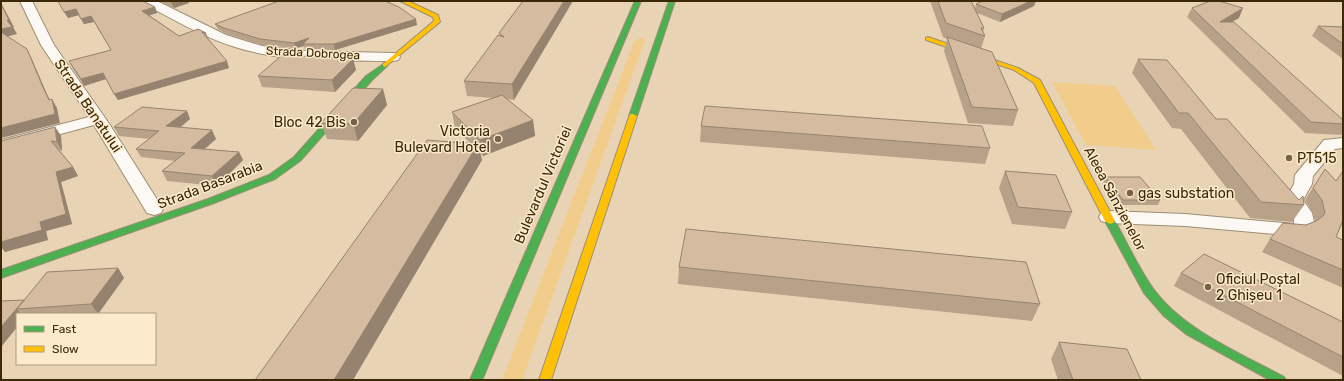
<svg xmlns="http://www.w3.org/2000/svg" width="1344" height="381" font-family="Rubik,sans-serif">
<rect width="100%" height="100%" fill="#e8d4b4"/>
<path fill="#f2cc8b" d="M640,38H644L645,40L522,380H502L635,40Z
M1052,82L1115,86L1156,150L1086,145Z"/>
<g fill="none" stroke-linecap="round" stroke-linejoin="round">
<defs>
<path id="street" d="M20,1H32L54,45L110,125L163,209L161,213L154,215L147,213L94,125L1,150V140L89,117L41,45Z
M142,1H157L226,35L262,46L306,51L393,53L398,54L400,57L398,60L393,61C341,60 285,63 235,47C203,37 173,19 144,4Z
M1343,138V148L1335,149L1313,176L1312,184L1303,200L1312,213L1315,226C1310,232 1304,234 1297,236L1185,226L1108,223L1101,221L1099,217L1101,213L1108,211L1185,214L1294,224V213L1285,200L1294,184L1295,175L1324,140Z"/>
<path id="fast" d="M635,1H641L482,380H470Z
M669,1H675L637,116L633,118H630L629,116Z
M385,63L387,64V66L372,80L300,161L275,179L214,203L1,278V270L208,199L269,175L294,157L366,76Z
M1110,218L1115,221C1127,243 1138,267 1152,287C1181,329 1240,353 1284,377L1286,380H1270L1186,334L1164,316L1144,293L1105,221Z"/>
<path id="slow" d="M400,1H408L438,15L440,22L385,67L383,66V64L434,21L433,17Z
M928,37L1018,68L1040,80L1115,221L1113,223L1110,224L1105,221L1034,83L1014,70L926,40V38Z
M630,114H633L637,116L551,380H539Z"/>
</defs>
<use href="#street" stroke="#9d8e74" stroke-width="2"/>
<use href="#fast" stroke="#9d8e74" stroke-width="2"/>
<use href="#slow" stroke="#9d8e74" stroke-width="2"/>
<use href="#street" fill="#fcf9f4" fill-rule="evenodd"/>
<use href="#fast" fill="#4caf50" fill-rule="evenodd"/>
<use href="#slow" fill="#ffc107" fill-rule="evenodd"/>
</g>
<path fill="#b7a189" d="M58,1L155,7L157,13L149,15L179,36L198,29L206,33L209,39L207,38L229,68L118,100L106,79L84,86L72,67L69,61L111,50L94,22L84,24L79,15L68,18Z
M160,1H188L189,3L174,8Z
M523,1L514,100L507,99L533,120L535,136L483,156L480,153L482,160L353,380H255L470,143L455,128L452,112L493,98L467,96L464,81L500,36L499,33Z
M930,1H971L975,8L976,4L983,1H1036L1034,6L1000,22L977,13L984,28L983,32L985,36L981,49L1018,110L1013,126L968,123L944,51L947,39L943,37Z
M1192,8L1239,18L1231,22L1343,120V132L1341,135L1305,133L1187,17Z
M215,24L417,25L335,50L305,49L304,46L296,48L262,45L227,34L218,29Z
M1318,26L1343,27V59L1312,36Z
M353,59L356,70L335,92L262,87L258,76Z
M1138,59L1216,119L1304,205L1292,222L1250,218L1181,129L1172,128L1132,73Z
M383,89L387,105L358,141L327,139L321,123Z
M187,111L190,119L180,128L216,139L205,149L239,152L243,160L217,186L167,181L162,171L175,161L141,157L136,149L150,139L119,136L114,127Z
M701,126L990,148L985,164L700,142Z
M55,127L61,136L62,151L59,150L73,167L78,176L61,182L72,224L46,231L48,240L5,252Z
M1325,169L1336,181L1343,171V222L1336,237L1343,240V288L1262,252L1270,239L1315,221L1313,213L1305,200Z
M1005,171L1072,212L1065,229L1012,224L999,188Z
M1105,177L1160,200L1158,205H1120L1103,181Z
M679,267L1040,304L1032,321L678,284Z
M118,268L124,278L98,314H17V327L1,347V301L24,300Z
M1181,273L1343,322V376L1174,286Z
M1059,342L1141,380H1058L1051,359Z"/>
<path fill="#95836f" d="M174,1H188L189,3L174,8L171,2Z
M564,1H573L514,100L512,84Z
M1031,1H1036L1034,6L1000,22L1002,14Z
M1,3L14,27H13L17,34L2,38L1,36Z
M155,7L157,13L145,17L142,11Z
M1243,8L1239,18L1216,31L1220,22Z
M76,9L79,15L68,18L64,12Z
M91,16L94,22L84,24L81,19Z
M416,19L417,25L335,50L334,44Z
M309,38L303,44L304,46L296,48L294,43Z
M27,49L31,57L47,94L53,106L52,99L57,108L60,123L1,138V128L42,85Z
M353,59L356,70L335,92L332,80Z
M227,61L229,68L118,100L114,94Z
M103,73L106,79L84,86L81,79Z
M383,89L387,105L358,141L353,124Z
M187,111L190,119L170,135L166,126Z
M533,120L535,136L483,156L480,140Z
M55,127L61,136L62,151L57,142Z
M212,130L216,139L196,156L191,148Z
M478,144L482,160L353,380H334Z
M239,152L243,160L217,186L212,176Z
M73,167L78,176L61,182L72,224L46,231L48,240L5,252L1,247V242L40,222L56,172Z
M118,268L124,278L98,314L91,304Z
M24,300L17,309L20,314H17V327L1,347V327Z"/>
<path fill="#d5bb9f" stroke="#95836f" d="M58,1H143L155,7L142,11L179,36L198,29L206,33L202,32L227,61L114,94L103,73L81,79L69,61L111,50L91,16L81,19L76,9L64,12Z
M279,1H385L399,7L416,19L334,44H303L309,38L294,43L260,39L224,28L215,24Z
M523,1H564L512,84L464,81L498,35L504,37L499,33Z
M938,1H971L984,28H981L985,36L946,23Z
M983,1H1031L1002,14L976,4Z
M1210,1H1219L1243,8L1220,22H1234L1343,120V124L1311,122L1192,8Z
M1,4L9,20H7L12,27L1,29Z
M1318,26L1343,27V44Z
M1,32L27,49L42,85L49,100L52,99L55,114L1,128Z
M947,37L992,52L1018,110L972,107Z
M282,55L353,59L332,80L258,76Z
M1138,59L1167,60L1216,119H1227L1299,200L1303,196L1304,205L1261,202L1188,113H1179Z
M353,88L383,89L353,124L321,123Z
M502,95L533,120L480,140L452,112Z
M705,106L982,126L990,148L701,126Z
M142,107L187,111L166,126L212,130L191,148L239,152L212,176L162,171L185,153L136,149L159,131L114,127Z
M55,127L57,142L51,141L73,167L56,172L66,214L40,222L42,230L1,242V141Z
M427,140L478,144L334,380H255Z
M1325,169L1336,181L1343,171V220L1336,237L1343,240V270L1270,239L1283,223L1306,225L1316,221L1323,216L1325,213L1322,200L1313,188Z
M1005,171L1056,175L1072,212L1018,207Z
M1105,177H1140L1160,200H1123Z
M686,229L1026,262L1040,304L679,267Z
M1204,254L1343,322V357L1181,273Z
M118,268L91,304L17,309L47,272Z
M24,300L1,327V301Z
M1059,342L1127,349L1141,380H1073Z"/>
<g fill="#776444" stroke="#fceacd" stroke-width="1.5">
<circle cx="354" cy="122" r="4"/>
<circle cx="498" cy="139" r="4"/>
<circle cx="1289" cy="158" r="4"/>
<circle cx="1130" cy="193" r="4"/>
<circle cx="1208" cy="287" r="4"/>
</g>
<g text-anchor="middle" dominant-baseline="central" stroke-width="3" stroke-linejoin="round" paint-order="stroke">
<g font-size="12" fill="#3a2807" stroke="#fceacd">
<text transform="translate(313 53) rotate(3)">Strada Dobrogea</text>
</g>
<g font-size="14" fill="#3a2807" stroke="#fceacd">
<text transform="translate(88 106) rotate(56)">Strada Banatului</text>
<text transform="translate(210 185) rotate(-21)">Strada Basarabia</text>
<text transform="translate(543 185) rotate(-67)">Bulevardul Victoriei</text>
<text transform="translate(1115 199) rotate(62)">Aleea Sânzienelor</text>
</g>
<g font-size="14" fill="#3a2807" stroke="#fceacd" text-anchor="start">
<text x="346" y="122" text-anchor="end">Bloc 42 Bis</text>
<text x="490" y="131" text-anchor="end">Victoria<tspan x="490" dy="16">Bulevard Hotel</tspan></text>
<text x="1297" y="158">PT515</text>
<text x="1138" y="193">gas substation</text>
<text x="1216" y="279">Oficiul Poștal<tspan x="1216" dy="16">2 Ghișeu 1</tspan></text>
</g>
</g>
<rect width="1344" height="381" fill="none" stroke="#3a2807" stroke-width="4"/>
<rect x="16" y="313" width="140" height="52" fill="#fceacd" stroke="#ae9c7e"/>
<rect x="24" y="326" width="20" height="6" fill="#4caf50" stroke="#ae9c7e"/>
<text x="52" y="333" font-size="12" fill="#3a2807">Fast</text>
<rect x="24" y="346" width="20" height="6" fill="#ffc107" stroke="#ae9c7e"/>
<text x="52" y="353" font-size="12" fill="#3a2807">Slow</text>
</svg>
